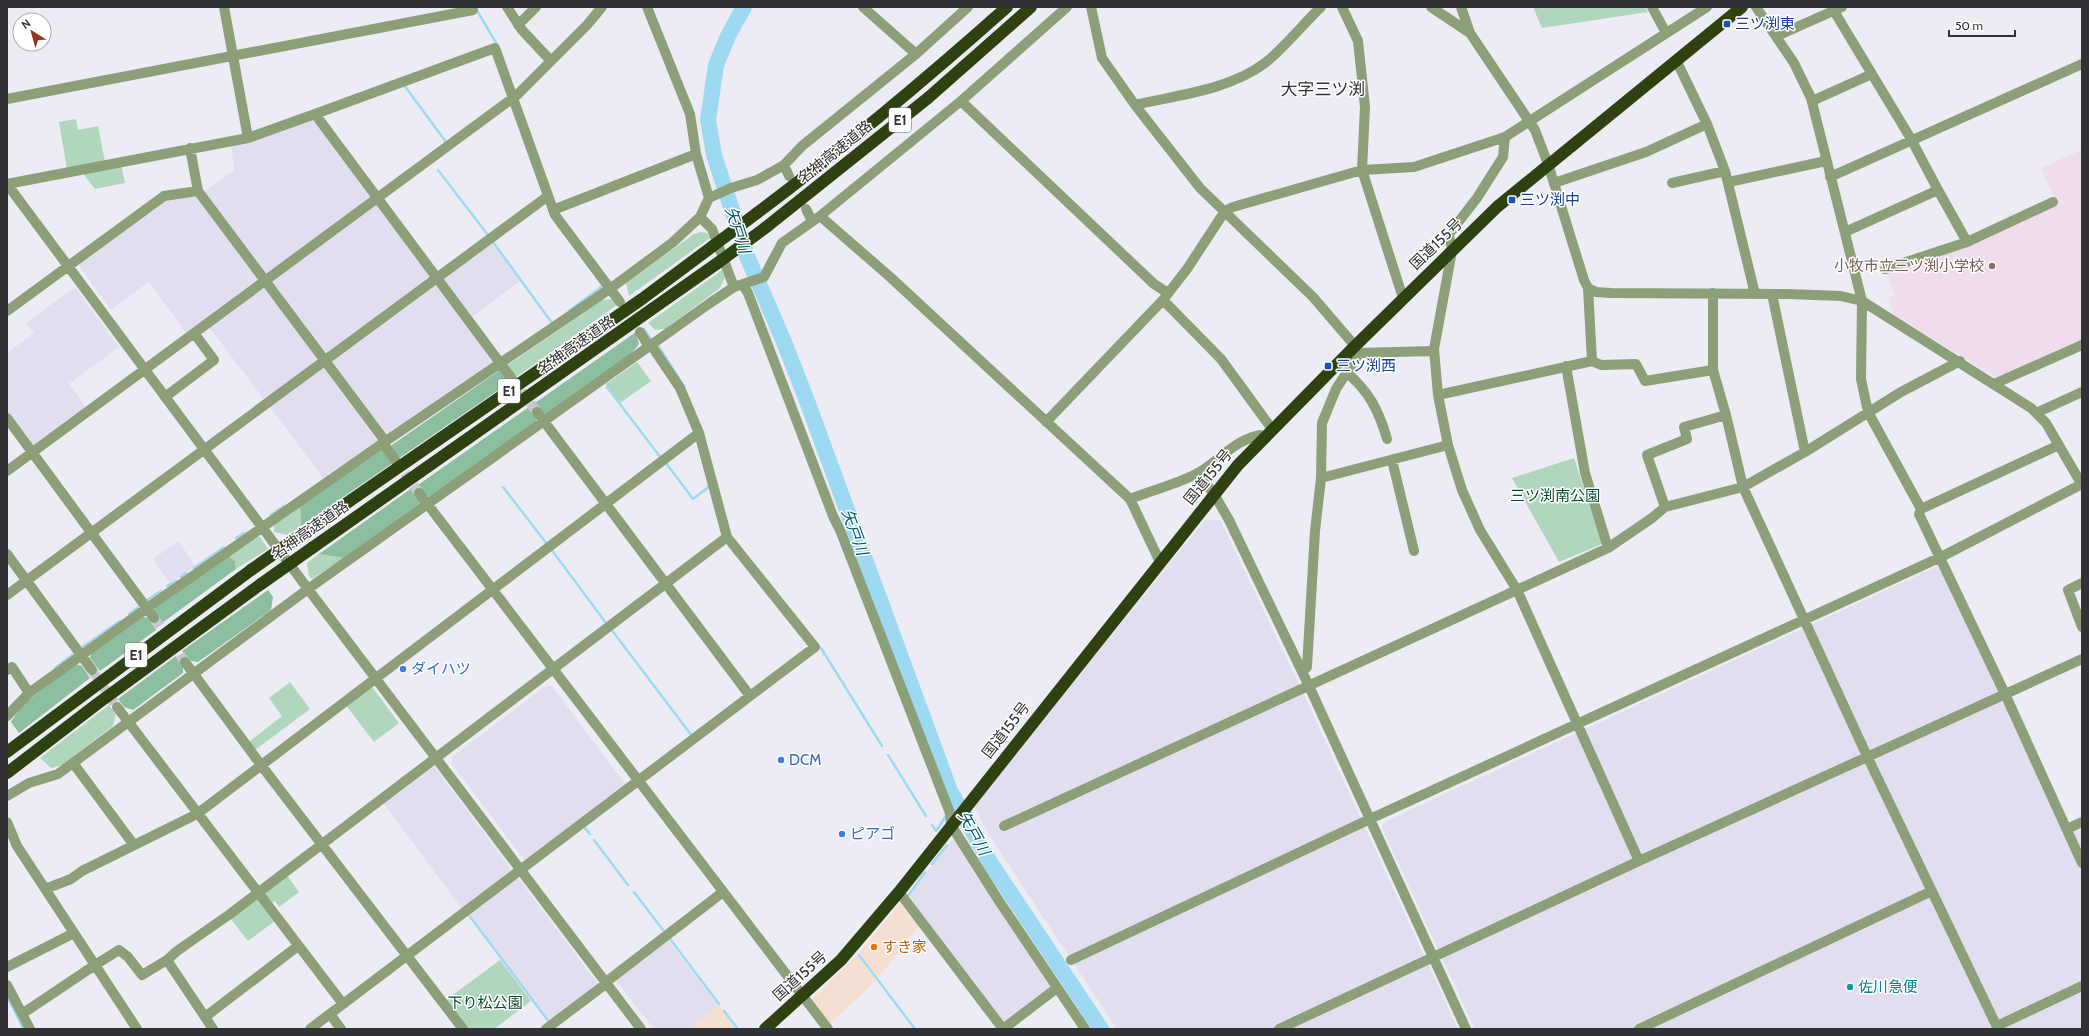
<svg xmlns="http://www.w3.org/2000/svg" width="2089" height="1036" font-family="Cabin,'Noto Sans JP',sans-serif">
<rect width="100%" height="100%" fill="#edebf4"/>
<path fill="#f5ded2" d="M902,900L920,924L878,978L859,953Z
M857,955L876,980L829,1025L810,1001Z
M718,1005L736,1029H687Z"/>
<path fill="#e3deef" d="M315,117L374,197L266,276L205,191L234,170L231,143Z
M196,195L259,280L186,333L149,282L111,310L79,266L80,262L165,198Z
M378,202L432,276L324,356L269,282Z
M491,241L520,281L472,317L442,277Z
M436,282L493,359L492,363L385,436L329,360Z
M263,286L319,360L265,401L209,327Z
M75,287L119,347L69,384L86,408L35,446L33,445L7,411V353L34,333L26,323Z
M322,366L378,441L323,478L269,406Z
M1205,520H1220L1298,682L1458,1029H1117L989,835L974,806Z
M178,541L196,566L170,583L153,559Z
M1940,565L2073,836L2075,832L2082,829V1029H1475L1382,828L1384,822Z
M547,685L552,686L626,785L525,861L452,764V757Z
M431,766H434L510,868L511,872L462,909L383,803Z
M955,837L1052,987L1004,1023L908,895Z
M516,879H519L598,984L550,1023L469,914Z
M668,940L718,1005L687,1029H654L617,982L618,978Z"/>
<path fill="#efdcec" d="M2082,150V229L2068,236L2082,229V266L2076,254L2082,268V341L2000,377H1996L1894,315L1888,297L1894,296L1886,271L2056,202L2041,168Z"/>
<path fill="#b0d6be" d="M1533,7H1645L1648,12L1542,28Z
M76,119L78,130L98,126L105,162L67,169L59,122Z
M121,164L125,183L95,189L81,171Z
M701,232L707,233L710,238L629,296L626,283L694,234Z
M722,270L725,277L720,288L665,329L655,330L648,323Z
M611,299L617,305L515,378L508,365L602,300Z
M637,362L651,381L620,403L606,384Z
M1574,458L1602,544L1559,562L1512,478Z
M300,506L301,526L287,535L274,532V526L276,522Z
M256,536L260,537L268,549L236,569L235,561L228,556Z
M319,554L344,558L312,579L309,576L307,563Z
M290,682L310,709L255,750L249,742L282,716L269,698Z
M372,687L399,723L374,742L345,704Z
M109,705L116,714L113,726L62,765L51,768L40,758Z
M287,875L299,892L279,907L275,901L270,904L262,894Z
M257,898L275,921L248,941L230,918Z
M500,960L531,1001L494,1029H468L446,1000Z"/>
<path fill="#8cbfa0" d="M636,332L639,344L631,354L546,415H543L535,403Z
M500,370L510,382L398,459L389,447Z
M529,407L537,418L536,421L430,497L426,495L418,485Z
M383,449L394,462L301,526L300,506Z
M412,488L420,500V503L344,558L319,554Z
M228,556L235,561L236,569L162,623L155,614L154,609Z
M268,590L273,597L271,610L198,662L191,661L182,651Z
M142,616L148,618L156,630L100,671L90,658L91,654Z
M176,656L183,666V673L133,710L124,707L118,699Z
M75,664L82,666L90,678L19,733L11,722L21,706Z"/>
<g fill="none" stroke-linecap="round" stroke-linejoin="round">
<path stroke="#9ddaf1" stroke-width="2.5" d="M476,9L498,46
M404,85L446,142L445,143
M438,170L488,235
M493,242L552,323
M570,310L604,285
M644,329L651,339
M659,347L684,386
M607,387L661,458
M666,463L693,499L711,485
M503,487L547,544
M271,515L284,506
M236,538L244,533
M551,549L606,623
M194,568L224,547
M181,577L186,573
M167,586L176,581
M147,600L161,591
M129,614L141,605
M611,629L692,736
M81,648L120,621
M821,648L882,746
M55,668L75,653
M888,755L926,816
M932,825L936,831L946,816
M584,827L590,834
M594,840L628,885
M932,864L947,845
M634,892L663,930
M908,896L925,872
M468,914L549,1022
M670,939L719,1004
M859,955L915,1029
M7,996L23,1028
M724,1011L738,1029"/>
<path stroke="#9ddaf1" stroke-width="16" d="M744,7L728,36L716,65L708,120L714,155L747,256L784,342L807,401L950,791L991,864L1101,1029"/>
<path stroke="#c8c6ce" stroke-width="10" stroke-dasharray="10 5" stroke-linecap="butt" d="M512,379L537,412
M396,461L419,493
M154,618L185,662
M92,670L117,707"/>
<path stroke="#8c9f79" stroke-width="10" d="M224,7L248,138
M507,7L522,30L551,61
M863,7L916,54
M1091,7L1102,58L1135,105L1200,188L1313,297L1355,346L1358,355L1336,389L1322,423L1321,478L1315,531L1307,667L1302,672
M1342,7L1358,41L1365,107L1362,170L1403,298
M1431,7L1470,33
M1461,7L1470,33L1535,130L1548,164L1584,280L1588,288L1592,361
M1652,7L1666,33
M1756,7L1794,63L1811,98L1862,301L1861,379L1868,412L1921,509L1919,514L2005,694L2082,863
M1834,11L1911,139L1938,190L1845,232
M518,25L536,7
M1777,36L1842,7
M1676,60L1707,124L1725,171L1755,294
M7,99L473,10
M961,101L1154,284L1168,293
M1812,101L1872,74
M1135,105C1178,95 1229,90 1265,63C1282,50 1304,23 1321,7
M315,114L495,48L555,215L620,302
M1505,137L1503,157L1477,198L1449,234L1452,251L1434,349L1438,395L1448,445L1462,490L1480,530L1517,590L1639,861L2082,659
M190,148L198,191
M784,165L789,176
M1830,177L2082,64
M1729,182L1826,161
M1554,183L1646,152L1707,124
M1672,183L1725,171
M7,184L308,589L641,1029
M7,184L248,138L315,114L512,379
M709,198L731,188L757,180L784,165L802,146L916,54L968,7
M806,209L812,221
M553,210L696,154
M820,216L889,276L1130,499L1160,562
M700,217L712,229L734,287
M1967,242L2053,202
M1885,269L1967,242L1938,190
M743,285L748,293L833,516L840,530L950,813L951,825L999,901L1085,1029
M1588,288L1596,292L1611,293L1788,294L1841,296L1862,301L2031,408L2046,423L2082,485
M1713,293V370L1726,415L1743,487L1867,756L1998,1029
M1772,294L1805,452
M1163,300L1221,359L1272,429
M7,311L164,196L198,191L385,441
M640,332L649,347
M1357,353L1434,351
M1566,366L1585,473L1608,548
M1346,372C1369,391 1379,411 1387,439
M1994,384L2082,345
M1438,395L1592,361L1601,365L1636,364L1645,381L1713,370
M165,397L214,360L194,333
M537,412L750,696
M2036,413L2082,392
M7,418L154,618
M1046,422L1163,300L1187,269L1225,211L1233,207L1362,170L1414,167L1505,137L1707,7
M383,443L395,460
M1392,460L1414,551
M7,471L517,95L587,25L602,7
M1198,473L1214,494L1229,520L1309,686L1466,1029
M1321,478L1448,445
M419,493L828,1029
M1130,499C1151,491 1173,485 1194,475C1216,465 1233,440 1260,435L1264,437
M1665,507L1647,455L1687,439L1684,427L1726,415
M1921,509L2059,445
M7,554L92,670
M2082,583L2068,590L2082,627
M7,595L548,196
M185,662L261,765L463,1029
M7,670L12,667L29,693
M117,707L343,1004
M7,716L29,693L147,608L383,443L611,288L672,243L700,217L709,198L696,154L690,114L647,7
M73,763L134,845
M7,796L29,783L58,774L308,589L710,303L734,287L764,277L782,243L820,216L961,101L1067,7
M7,822L17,846L137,1029
M1004,826L1608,548L1652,518L1665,507L1743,487L1805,452L1901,392L1960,361
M2067,829L2082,822
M45,889L71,879L82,871L197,814L699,433
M899,892L1003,1029L1057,988
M1071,960L1370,819L1941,557L2082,484
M95,965L119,950L128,957L142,975L167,960
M7,967L74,933
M606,982L723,892
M7,985L30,1029
M22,1014L95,965
M330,1014L341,1029
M205,1017L298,946
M1997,1026L2082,986
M213,1029L167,960L177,951L230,914L727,537
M310,1029L815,647L727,537L699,433L680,388L651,345
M546,1029L607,983
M1279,1029L1639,861
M1639,1029L1932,891"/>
<path stroke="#2e4211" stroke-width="12" d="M757,213C844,148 926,79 1007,7
M765,228L928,98L1031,7
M302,534L642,299L713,246
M312,548L719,262
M7,752L251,570
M7,773L97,704L261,584
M765,1029L841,960L899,892L1238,465L1355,346L1497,207L1742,7"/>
<path stroke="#2e4211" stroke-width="12" d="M713,246L757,213
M719,262L765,228
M251,570L302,534
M261,584L312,548"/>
</g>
<g fill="#1a4fb4" stroke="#fff" stroke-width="1.5">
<rect x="1723" y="20" width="8" height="8" rx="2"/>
<rect x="1508" y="196" width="8" height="8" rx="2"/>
<rect x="1324" y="362" width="8" height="8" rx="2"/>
</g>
<circle fill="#8d6e63" stroke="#fff" stroke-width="1.5" cx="1992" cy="266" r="4"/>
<g fill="#3f7fe0" stroke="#fff" stroke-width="1.5">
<circle cx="403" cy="669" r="4"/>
<circle cx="781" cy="760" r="4"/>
<circle cx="842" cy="834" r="4"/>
</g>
<circle fill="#e8710a" stroke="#fff" stroke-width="1.5" cx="874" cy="947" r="4"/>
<circle fill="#0f9aa8" stroke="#fff" stroke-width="1.5" cx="1850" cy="987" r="4"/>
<g text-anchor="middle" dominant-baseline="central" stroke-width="3" stroke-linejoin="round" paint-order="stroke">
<g fill="#fff" stroke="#706f72" stroke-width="1">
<rect x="889" y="108" width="22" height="24" rx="3"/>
<rect x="498" y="379" width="22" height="24" rx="3"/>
<rect x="125" y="643" width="22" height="24" rx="3"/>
</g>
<g font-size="14" font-weight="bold" fill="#323135">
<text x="900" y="120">E1</text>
<text x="509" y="391">E1</text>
<text x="136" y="655">E1</text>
</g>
<g font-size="15" fill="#164399" stroke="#fff" text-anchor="start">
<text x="1735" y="24">三ツ渕東</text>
<text x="1520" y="200">三ツ渕中</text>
<text x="1336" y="366">三ツ渕西</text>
</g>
<g font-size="15" fill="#323135" stroke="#fff">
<text transform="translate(835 152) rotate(-39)">名神高速道路</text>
<text transform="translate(1436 244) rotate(-44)">国道155号</text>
<text transform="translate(576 345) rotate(-35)">名神高速道路</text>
<text transform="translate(1208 477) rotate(-51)">国道155号</text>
<text transform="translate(310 530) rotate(-35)">名神高速道路</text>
<text transform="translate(1006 730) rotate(-52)">国道155号</text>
<text transform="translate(800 976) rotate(-42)">国道155号</text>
</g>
<g font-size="15" fill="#785e54" stroke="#fff" text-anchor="end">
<text x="1984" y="266">小牧市立三ツ渕小学校</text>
</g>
<g font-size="15" fill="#0c4c2e" stroke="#fff">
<text x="1555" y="496">三ツ渕南公園</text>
<text x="485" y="1003">下り松公園</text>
</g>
<g font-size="15" fill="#366cbe" stroke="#fff" text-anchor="start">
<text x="411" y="669">ダイハツ</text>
<text x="789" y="760">DCM</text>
<text x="850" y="834">ピアゴ</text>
</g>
<g font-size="15" fill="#c56008" stroke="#fff" text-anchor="start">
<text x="882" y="947">すき家</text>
</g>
<g font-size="15" fill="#0d838f" stroke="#fff" text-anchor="start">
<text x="1858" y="987">佐川急便</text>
</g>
<g font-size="16" font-style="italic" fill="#055a72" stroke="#fff">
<text transform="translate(738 230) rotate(72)">矢戸川</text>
<text transform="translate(855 532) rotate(70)">矢戸川</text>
<text transform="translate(974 833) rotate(61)">矢戸川</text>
</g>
<g font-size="17" fill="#323135" stroke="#fff">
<text x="1323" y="89">大字三ツ渕</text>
</g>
</g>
<rect width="2089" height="1036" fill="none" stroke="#323135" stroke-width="16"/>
<g transform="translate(32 32) rotate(323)"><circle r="19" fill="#ffffff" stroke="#adadae"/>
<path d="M0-3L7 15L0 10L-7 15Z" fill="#9a3216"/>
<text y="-6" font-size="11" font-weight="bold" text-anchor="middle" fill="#323135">N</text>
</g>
<path d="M1949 30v6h66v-6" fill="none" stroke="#323135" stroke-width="2"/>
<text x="1955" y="30" font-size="12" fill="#323135" stroke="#ffffff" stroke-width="3" paint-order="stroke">50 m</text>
</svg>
